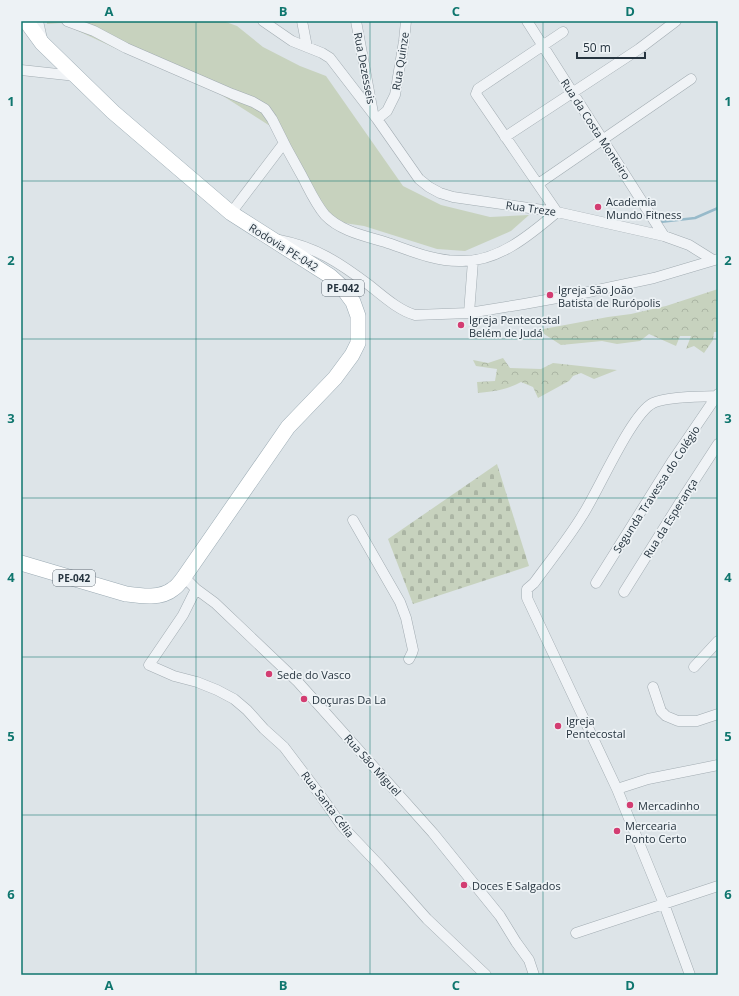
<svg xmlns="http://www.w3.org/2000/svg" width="739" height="996" font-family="'Open Sans',sans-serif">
<defs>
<pattern id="forest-crowns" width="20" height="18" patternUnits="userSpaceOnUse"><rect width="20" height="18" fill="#c7d2be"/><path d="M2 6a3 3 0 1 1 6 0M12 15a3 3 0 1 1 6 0" fill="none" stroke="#abb5a4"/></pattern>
<pattern id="cemetery-stones" width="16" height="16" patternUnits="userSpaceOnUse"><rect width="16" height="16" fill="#c7d2be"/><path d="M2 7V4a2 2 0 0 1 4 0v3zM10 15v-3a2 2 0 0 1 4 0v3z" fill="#abb5a4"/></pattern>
</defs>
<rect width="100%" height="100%" fill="#dde4e8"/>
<path fill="#c7d2be" d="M47,21H223L237,26L263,47L300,66L326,76L403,186L441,205L490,217L529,215L511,231L465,251L437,249L364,226L331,221L278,131L173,64L155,57L117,49L61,23L47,24Z"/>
<path fill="url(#forest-crowns)" d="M718,289V332H714L713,340L704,353L694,346L686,349L691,336H680L676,346L649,334L640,341L617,344L602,341L561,345L538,330L608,317L631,314L666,306Z
M503,358L510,368L541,369L553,363L617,370L594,379L581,373L573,376L569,381L538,398L533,387L521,382C506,390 495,391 478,393L477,382L495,381L497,369L476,366L473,360L488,363Z"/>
<path fill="url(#cemetery-stones)" d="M497,464L529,566L413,604L388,539Z"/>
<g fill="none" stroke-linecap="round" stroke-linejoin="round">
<path stroke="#97baca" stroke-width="2.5" d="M660,222L695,218L718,208"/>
<defs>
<path id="street" d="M38,21L42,39
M67,21L94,31L126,48L232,94L253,102L265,109L272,119C281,138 291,157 302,176C309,189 315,203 325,215C340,231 365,236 385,242C409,250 433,261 459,261C497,263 530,235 557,212L476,94L478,89L563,32
M263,21L292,41L322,53L330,58L377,119L419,179L429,187L440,193L453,197L557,212L664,236L689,245L713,260
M302,21L307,47
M356,21L373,113
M527,21L664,236
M21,70L76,76
M377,119L387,111L395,95L404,41L406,21
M505,137L639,49L676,21
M538,184L691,79
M231,213L284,143
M279,240C316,247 340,263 369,285C383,296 398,310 415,315L469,313L524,304L579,294L654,278L718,259
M469,313L473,261
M353,520L400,602L406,618L413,650L412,653L409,659
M184,577L196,589L215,603L298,682L433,833L500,916L516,942L529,960L534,975
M596,583L673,460L718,394
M196,589L183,615L149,665L174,676L197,682L217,690L234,699L247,710L264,729L284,747L318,792L342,826L380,866L427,919L486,975
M624,592L679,504L718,444
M694,667L718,641
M653,687L661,711L666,716L678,721H697L718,714
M617,789L648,779L718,765
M576,933L718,886
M690,975L664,904L617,789L527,598V589L534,583C550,561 568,539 582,516C598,492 631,414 653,403C668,396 700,397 717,396"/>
<path id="primary" d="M21,563L126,594C141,596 161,599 173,589C178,586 181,581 184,577L288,427L335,378L352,355L358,343V316L353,302L342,287L330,276L231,213L113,112L42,43L26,21"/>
</defs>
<use href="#street" stroke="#a2acb2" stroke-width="11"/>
<use href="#primary" stroke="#9cabb4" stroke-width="16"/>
<use href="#street" stroke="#f0f3f6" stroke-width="10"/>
<use href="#primary" stroke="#fff" stroke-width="15"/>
</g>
<path fill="none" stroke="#0f766e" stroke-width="1" stroke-opacity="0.55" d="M196,21V975M370,21V975M543,21V975M21,181H718M21,339H718M21,498H718M21,657H718M21,815H718"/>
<g fill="#d33d72" stroke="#edf2f5" stroke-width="1.5">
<circle cx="598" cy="207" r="4"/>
<circle cx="550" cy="295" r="4"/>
<circle cx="461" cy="325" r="4"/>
<circle cx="269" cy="674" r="4"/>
<circle cx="304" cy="699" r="4"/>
<circle cx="558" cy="726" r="4"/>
<circle cx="630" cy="805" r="4"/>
<circle cx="617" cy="831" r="4"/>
<circle cx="464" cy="885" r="4"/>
</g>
<g text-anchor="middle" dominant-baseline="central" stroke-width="3.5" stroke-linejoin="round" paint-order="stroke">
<g fill="#edf2f5" stroke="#626d76" stroke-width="1">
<rect x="322" y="280" width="42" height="16" rx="3"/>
<rect x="53" y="570" width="42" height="16" rx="3"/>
</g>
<g font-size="10" font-weight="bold" fill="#26343f">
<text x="343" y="288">PE-042</text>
<text x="74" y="578">PE-042</text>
</g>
<g font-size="11" fill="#26343f" stroke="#edf2f5">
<text transform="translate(400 61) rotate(-81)">Rua Quinze</text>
<text transform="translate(365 68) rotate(79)">Rua Dezesseis</text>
<text transform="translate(596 129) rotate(57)">Rua da Costa Monteiro</text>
<text transform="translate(531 208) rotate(8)">Rua Treze</text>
<text transform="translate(284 247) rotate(32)">Rodovia PE-042</text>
<text transform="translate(656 489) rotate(-57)">Segunda Travessa do Colégio</text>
<text transform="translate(670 518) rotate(-58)">Rua da Esperança</text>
<text transform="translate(373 765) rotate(48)">Rua São Miguel</text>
<text transform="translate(328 804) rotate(53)">Rua Santa Célia</text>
</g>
<g font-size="11" fill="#26343f" stroke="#edf2f5" text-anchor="start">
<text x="606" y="201">Academia<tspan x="606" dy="13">Mundo Fitness</tspan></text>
<text x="558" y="289">Igreja São João<tspan x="558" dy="13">Batista de Rurópolis</tspan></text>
<text x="469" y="319">Igreja Pentecostal<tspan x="469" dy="13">Belém de Judá</tspan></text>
<text x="277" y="674">Sede do Vasco</text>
<text x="312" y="699">Doçuras Da La</text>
<text x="566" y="720">Igreja<tspan x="566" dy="13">Pentecostal</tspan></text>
<text x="638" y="805">Mercadinho</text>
<text x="625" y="825">Mercearia<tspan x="625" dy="13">Ponto Certo</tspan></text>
<text x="472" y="885">Doces E Salgados</text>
</g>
</g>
<rect width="739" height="996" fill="none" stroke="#edf2f5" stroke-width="44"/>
<path d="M577 52v6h68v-6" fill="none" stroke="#26343f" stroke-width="2"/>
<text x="583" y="52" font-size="12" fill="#26343f" stroke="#edf2f5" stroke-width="3" paint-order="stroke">50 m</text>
<rect x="22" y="22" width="695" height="952" fill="none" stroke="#0f766e" stroke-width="1.5"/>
<g font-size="13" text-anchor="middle" font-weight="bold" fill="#0f766e">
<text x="109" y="16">A</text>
<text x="283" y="16">B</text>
<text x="456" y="16">C</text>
<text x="630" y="16">D</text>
<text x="11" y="106">1</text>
<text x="728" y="106">1</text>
<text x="11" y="265">2</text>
<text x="728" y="265">2</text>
<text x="11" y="423">3</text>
<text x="728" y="423">3</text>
<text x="11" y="582">4</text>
<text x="728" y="582">4</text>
<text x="11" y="741">5</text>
<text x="728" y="741">5</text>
<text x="11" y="899">6</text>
<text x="728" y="899">6</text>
<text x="109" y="990">A</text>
<text x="283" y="990">B</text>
<text x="456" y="990">C</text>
<text x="630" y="990">D</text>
</g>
</svg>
